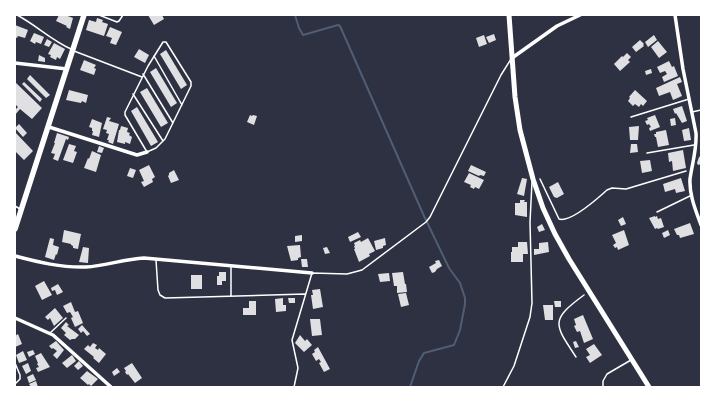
<svg xmlns="http://www.w3.org/2000/svg" width="716" height="402" font-family="Barlow,sans-serif">
<rect width="100%" height="100%" fill="#2d3142"/>
<g fill="none" stroke-linecap="round" stroke-linejoin="round">
<path stroke="#4f5d75" stroke-width="2" d="M295,15L299,28L303,35L338,25L340,26L424,216L449,268L460,283L465,298V304L460,330L454,345L424,353L419,361L410,387"/>
</g>
<path fill="#e0e0e3" d="M59,15H65L73,18L70,29L66,27L67,26L56,21Z
M148,15H162L164,19L154,25Z
M97,18L103,20L102,22L108,24L104,36L86,30L89,20L96,22Z
M15,25L28,30L25,38L18,36L17,38L15,37Z
M110,27L122,32L116,45L110,43L112,38L106,36Z
M34,33L44,37L41,44L36,42L35,44L30,41Z
M494,34L496,40L489,43L486,37Z
M484,35L487,44L479,47L476,38Z
M654,35L657,40L648,47L645,42Z
M47,39L52,42L49,47L44,45Z
M640,40L644,44L643,45L644,46L636,52L632,47Z
M658,41L667,52L659,58L651,47Z
M54,43L65,49L60,59L57,57L56,60L50,57L51,55L48,54Z
M139,49L149,55L145,63L134,57Z
M166,50L187,85L181,89L160,54Z
M627,53L631,57L628,60L630,62L620,71L614,64L622,56L623,57Z
M39,55L45,58V62L38,61Z
M84,60L96,65L94,68L96,69L94,75L80,70Z
M669,61L672,67L674,66L678,76L664,82L662,77L667,74L665,71L660,73L657,67Z
M156,68L177,103L171,107L150,72Z
M651,69L652,73L646,75L645,71Z
M30,75L50,95L46,98L27,79Z
M680,77L682,82L677,84L682,96L673,100L670,92L659,96L656,88Z
M15,82L42,108L32,119L20,109L15,115V110L18,107L15,104Z
M24,82L42,99L40,102L22,84Z
M147,88L168,123L161,127L140,92Z
M69,90L88,95L86,103L82,101L81,103L66,100Z
M635,90L647,101L643,106L641,104L639,107L635,104L633,106L628,101L630,98L629,97Z
M682,106L687,121L682,123L676,113L675,114L673,109Z
M137,107L158,142L151,146L131,111Z
M250,115L252,116L253,115L257,116L254,125L247,122Z
M655,115L660,127L650,131L649,128L651,127L649,124L647,125L645,121L648,120L647,118Z
M107,117L111,118L109,121L119,124L113,144L108,142L109,140H107L109,134L106,133L107,130L103,129Z
M675,118L676,125L671,126L670,119Z
M92,119L102,123L99,137L92,135L93,131H92V128L89,127Z
M19,124L27,133L23,137L15,128Z
M121,126L128,128L127,132L130,133L129,135L132,137L130,144L125,142V144L117,142L119,130H120Z
M639,126L638,140H630L629,127Z
M689,128L691,140L684,141L682,130Z
M666,130L669,145L658,147L656,137H655L654,134H656V132Z
M15,132L33,151L24,160L15,151Z
M57,133L69,137L68,140L66,139L58,161L53,159L55,154L51,153L55,143H54Z
M69,144L76,146L74,151L77,152L73,163L63,160Z
M631,144H637L638,152L630,153Z
M99,146L104,148L102,153L97,152Z
M683,150L686,168L673,171L672,161L669,162L668,153Z
M92,151L101,155L96,172L84,168L88,158L89,159Z
M701,156V164L698,165L697,163L699,157Z
M650,160L652,171L642,173L640,161Z
M149,165L155,177L152,179L153,182L144,187L141,182L144,181L139,170Z
M471,165L486,172L484,176L480,175L479,176L468,171Z
M130,168L136,170L133,178L127,176Z
M174,170L179,180L171,183L168,176L169,175V173Z
M469,173L484,180L479,189L475,187L474,189L470,187L471,185L464,182Z
M522,178L527,179L524,196L517,194Z
M681,178L685,191L676,193L675,189L665,192L663,184Z
M558,182L564,194L557,198L554,197L549,187Z
M520,200H525L524,202H527V217L515,215V203H520Z
M655,216V217L657,216L658,219L661,218L664,227L658,229L657,228L655,229L649,218Z
M623,217L626,224L621,226L618,220Z
M690,223L694,234L680,238L679,235H677L674,229Z
M542,224L545,230L539,232L537,227Z
M64,230L81,234L78,249L73,248V246L71,245V244L62,242Z
M624,230L629,245L618,250L617,247L615,248L613,245L616,243L612,235Z
M668,230L670,235L664,238L662,233Z
M358,232L361,237L350,242L348,237Z
M302,235V241L295,242V236Z
M50,238L54,239L53,245L59,247L57,255L56,254L54,260L45,257Z
M368,238L375,251L369,254L370,256L359,262L354,249H355L354,246H355L354,243L360,240L361,242Z
M385,238L386,245L383,246V248L376,250L374,241Z
M518,242H527L528,254H523V262H511V252H512V247H518Z
M548,242L549,252L534,255V249H539V243Z
M300,245L301,257L298,258V260L291,261L287,246Z
M83,247L89,248L88,263L79,262Z
M327,247L330,253L325,254L323,248Z
M301,259H307L308,267H302Z
M439,260L442,266L437,269L435,272L432,273L429,267L436,263L435,261Z
M219,272H226V281H222V285H217V276H219Z
M403,272L405,284H406L407,292L397,293V286H394L392,273Z
M389,273L390,281L380,282L378,274Z
M191,275H202V289H191Z
M44,281L52,295L42,300L35,286Z
M58,284L63,292L57,295L55,290L52,291L51,288Z
M320,289L323,307L313,309L311,295H313L312,290Z
M406,293L409,305L401,307L398,294Z
M283,298V305H286V311L276,312L275,299Z
M288,298H295V303H289Z
M249,301H256V315H243V308H249Z
M554,301H561V307H555Z
M71,302L75,312L78,311L83,323L75,327L71,318L73,317L70,312L67,313L63,306Z
M543,305H553V320H545Z
M55,308L63,318L54,326L50,318L48,320L45,317Z
M583,315L593,339L584,343L580,331L577,332L574,326L576,325L574,319Z
M310,319H320L322,335L312,336Z
M66,322L69,325L67,326L79,335L75,339H72L70,340L64,335L66,333L61,328Z
M82,325L90,334L87,336L83,331L81,333L78,329Z
M18,334L22,344L15,347V336Z
M300,335L305,341L307,339L312,345L304,352L295,343Z
M56,341L64,350L57,359L53,355L57,351L53,348L52,349L49,346Z
M576,341L579,347L575,348L573,342Z
M93,343L97,345L95,348L98,350L99,348L106,354L99,363L93,358L94,357L84,349L88,345L90,347Z
M594,344L602,355L590,363L586,357L590,355L586,349Z
M318,347L330,369L324,372L319,363L321,362L319,359L316,361L312,354L315,352L314,350Z
M33,350L35,354L29,357L27,352Z
M23,351L27,360L19,363L16,355Z
M41,353L50,367L38,372L36,368L39,367L37,364L38,363L35,356Z
M72,355L76,361L67,368L62,363Z
M79,361L83,366L78,370L74,366Z
M28,363L31,371L26,374L22,366Z
M132,363L142,378L135,383L128,374L127,375L125,372L126,371L124,368Z
M117,368L120,372L114,376L112,372Z
M87,371L98,379L91,386L89,384L88,385L80,378Z
M33,374L36,380L29,383L27,377Z
M36,381L38,387H31L29,384Z"/>
<g fill="none" stroke-linecap="round" stroke-linejoin="round">
<path stroke="#fff" stroke-width="1.5" d="M540,179L559,219C571,223 598,198 607,190L612,188L626,189L686,171
M576,357C554,324 550,320 584,295"/>
<path stroke="#fff" stroke-width="1.5" d="M17,15C36,25 51,40 71,49
M99,15L117,22L119,21L123,15
M163,42H166L191,82V86L165,139L156,148L147,152L125,115V112L148,66Z
M74,51L142,77
M154,56L182,105
M143,74L173,123
M133,94L163,141
M692,112L701,110
M631,117L689,99
M647,153L694,145
M15,206L20,209
M657,212L692,195
M156,260L158,290L160,295L165,298L305,294
M231,296V266
M50,333L66,318
M15,363L20,375V379L15,384
M294,387L298,368L292,340L312,273L347,274L362,270L426,222L430,217L501,75L511,59
M503,387L514,366L530,317L532,303L530,222L532,182
M603,387V381L607,374L631,360"/>
<path stroke="#fff" stroke-width="3.5" d="M675,15L683,69L696,133C697,149 692,164 690,179C689,195 696,211 701,225
M512,58L557,26L580,15
M15,63L67,69
M49,127L137,155L147,152
M15,256C38,262 62,268 86,267C105,266 124,259 144,258L312,273
M15,318L53,335L111,387"/>
<path stroke="#fff" stroke-width="5" d="M509,15L515,97L520,130L533,179L543,208L555,234L569,259L649,387"/>
<path stroke="#fff" stroke-width="5.5" d="M15,229L84,15"/>
</g>
<rect width="716" height="402" fill="none" stroke="#ffffff" stroke-width="32"/>
</svg>
